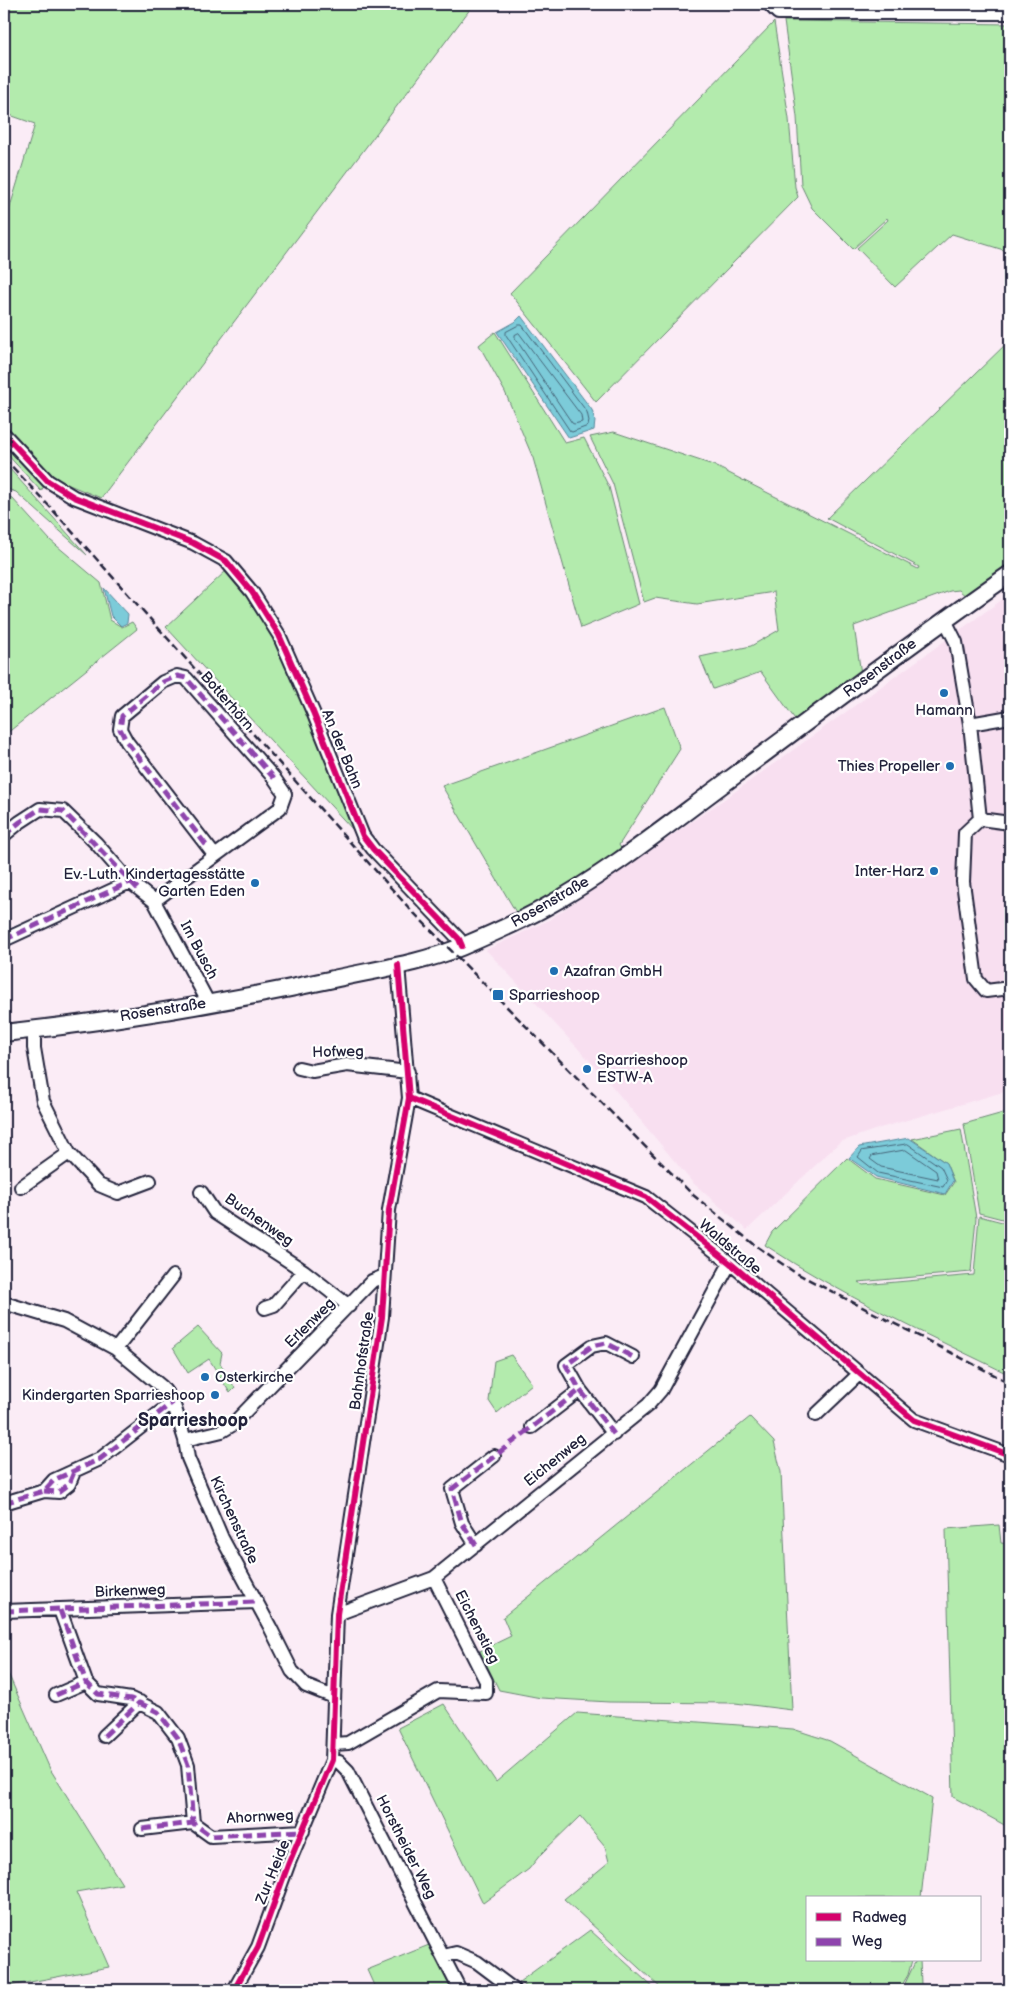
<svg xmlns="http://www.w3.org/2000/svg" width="1014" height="1994" font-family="'Balsamiq Sans',sans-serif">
<rect width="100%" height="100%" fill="#fbecf6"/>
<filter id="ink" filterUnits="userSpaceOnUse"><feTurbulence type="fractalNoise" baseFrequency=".02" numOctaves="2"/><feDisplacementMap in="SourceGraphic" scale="10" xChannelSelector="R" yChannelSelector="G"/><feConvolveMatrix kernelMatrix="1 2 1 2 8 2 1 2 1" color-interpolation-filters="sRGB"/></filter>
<g filter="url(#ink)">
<path fill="#f8dff0" d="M1010,594V1090L880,1128L840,1142L747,1230L692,1182L601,1073L486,950L549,920L729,796Z"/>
<path fill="#b3ebad" stroke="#6a8674" d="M4,4H474L101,498L52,478L4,430V227L35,124L4,113Z
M784,21L1010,24V252L952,234L895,287L857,248L888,220L887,218L853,249L812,208L801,185L797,117Z
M774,22L789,119L795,187L798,197L596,402L510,293Z
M495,332L565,443L584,438L609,487L639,604L581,628L533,458L505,392L479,345Z
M1010,340V569L968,598L959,590L950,591L854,626L861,674L797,722L761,672L713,689L700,657L751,646L779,630L774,592L697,604L655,598L644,602L613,484L590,437L614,432L713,465L918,569L919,567L827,518Z
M4,437L46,483L41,491L4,451Z
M4,463L8,467L87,555L16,492L4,488Z
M4,494L12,498L50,540L101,583L110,620L122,627L132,622L137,629L6,734L4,731Z
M227,570C244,591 261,613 273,637C305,699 329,766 354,831L166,627Z
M665,707L680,749L619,845L622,850L542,902L517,914L442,786Z
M1010,1111V1221L979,1213L964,1124Z
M961,1129L976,1218L971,1272L858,1282L863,1285L974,1275L979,1216L1010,1224V1375C928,1335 842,1296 765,1245L772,1232L847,1158L875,1179L945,1195L954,1182L946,1163L912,1139Z
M198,1327L222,1353L220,1363L235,1388L230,1393L209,1359L188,1373L173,1348Z
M511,1355L532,1384L497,1413L489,1401L494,1361Z
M750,1417L774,1442L781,1472L792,1710L735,1703L609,1702L541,1698L499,1690L480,1651L511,1636L503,1617Z
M999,1525L1001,1543L1010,1544V1828L953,1797L946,1529Z
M4,1664L50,1769L122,1884L76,1892L109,1967L4,1987Z
M444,1704L496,1782L577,1713L793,1729L830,1741L932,1798L921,1898H808V1960H912L908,1975L899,1990H663L564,1899L609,1862L605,1846L580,1816L541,1854L529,1869L483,1903L398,1728Z
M590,1930L656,1990H530L519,1982Z
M429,1945L453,1990H376L367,1970Z
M916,1960H920L921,1984L929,1990H902Z"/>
<path fill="#7ccbd9" stroke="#58879a" d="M521,316L592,410L595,421L594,430L569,438L497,332L515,322Z
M104,588L128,614L127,623L121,626L111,616Z
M909,1138L946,1163L953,1181L945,1194L876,1177L849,1158L859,1147Z"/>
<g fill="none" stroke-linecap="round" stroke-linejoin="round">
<path stroke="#46667a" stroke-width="1" d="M519,325H522L587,412L589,421L588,426L572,432L570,431L506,335V332Z
M519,333L581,415L582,422L574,424L572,423L515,338V335Z
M908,1144L941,1167L947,1180L943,1187L878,1173L858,1157L862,1151Z
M906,1150L936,1171L938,1179L881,1167L870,1159L872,1156Z"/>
<defs>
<path id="minor" d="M769,4L778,13H1010
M4,434L48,481L74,497L193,543L226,561L252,592L279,635L313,712L363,836L373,849L459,939L462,946
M945,620L956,642L970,724L980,819
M970,724L1010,717
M1010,823L980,819L965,833L963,882L976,979L986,991L1010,988
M4,835L20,822L40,809L63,811L96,843L130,882L154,901L208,1002
M154,901L280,808L285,794L274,778L186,678L177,676L163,682L122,716L120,729L127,742L215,856
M4,940L130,882
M34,1029V1048L43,1101L69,1153L99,1185L118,1193L150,1181
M299,1068L312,1071L347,1065L408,1072
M409,1098L646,1197L730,1263L914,1420L1010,1455
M21,1187L69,1153
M201,1192L215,1213L304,1271L349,1306
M4,1303L64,1321L116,1349L162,1387L173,1402L185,1440L188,1458L222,1538L270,1627L292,1671L306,1686L334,1697
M265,1308L274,1305L304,1271
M116,1349L173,1276
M816,1415L859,1374
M532,1427L580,1390
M614,1434L580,1390L566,1365L592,1346L606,1343L633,1357
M185,1440L222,1431L232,1425L372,1281L384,1276
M44,1491L59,1492L69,1484L74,1472
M4,1503L44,1491L54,1480L100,1459L173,1402
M476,1545L462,1523L452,1489L494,1456
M60,1610L86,1682L98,1694L131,1699L158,1712L178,1738L188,1765L193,1823L211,1836L303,1831
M4,1611L257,1602
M337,1614L434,1578L648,1405L661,1390L730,1263
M56,1695L86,1682
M104,1736L140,1702
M334,1744L348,1743L438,1691L486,1693V1681L434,1578
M332,1760L339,1762L348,1771L460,1990
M142,1829L193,1823
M443,1956L456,1953L477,1962L513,1989
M234,1990L258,1947L288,1865L332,1760L337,1614L382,1317L389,1210L409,1098L398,965"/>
<path id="major" d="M4,1033C113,1021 222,1003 329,980C373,970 419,964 461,947C489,935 517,923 544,908C610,872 670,823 730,779C823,710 915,640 1010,574"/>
</defs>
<use href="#minor" stroke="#22223b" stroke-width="16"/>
<use href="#major" stroke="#22223b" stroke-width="20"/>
<use href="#minor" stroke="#fff" stroke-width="12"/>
<use href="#major" stroke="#fff" stroke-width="16"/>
<path stroke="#22223b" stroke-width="2.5" stroke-dasharray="8 4" stroke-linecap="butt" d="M4,458L50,507L409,908L693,1195L755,1245L794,1272L1010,1383"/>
<path stroke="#8e44ad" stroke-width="5" stroke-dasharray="10 5" stroke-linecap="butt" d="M4,835L20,822L40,809L63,811L140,891
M206,845L127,742L120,729L122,716L163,682L177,676L186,678L274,778
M4,940L130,882
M614,1434L580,1390L566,1365L592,1346L606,1343L633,1357
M44,1491L59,1492L69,1484L74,1472
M4,1503L44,1491L54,1480L100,1459L173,1402
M476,1545L462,1523L452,1489L580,1390
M60,1610L86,1682L98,1694L131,1699L158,1712L178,1738L188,1765L193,1823L211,1836L303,1831
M4,1611L257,1602
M56,1695L86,1682
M104,1736L140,1702
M142,1829L193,1823"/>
<defs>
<path id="cycleway" d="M4,434L48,481L74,497L193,543L226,561L252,592L279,635L313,712L363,836L373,849L459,939L462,946
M409,1098L646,1197L730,1263L914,1420L1010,1455
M234,1990L258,1947L288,1865L332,1760L337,1614L382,1317L389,1210L409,1098L398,965"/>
</defs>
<use href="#cycleway" stroke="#fff" stroke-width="9"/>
<use href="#cycleway" stroke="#d6006c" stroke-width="6"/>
</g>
</g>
<g fill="#1f6fb2" stroke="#fff" stroke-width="2">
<circle cx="944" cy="693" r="5"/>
<circle cx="950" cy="766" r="5"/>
<circle cx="934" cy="871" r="5"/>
<circle cx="255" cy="883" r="5"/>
<circle cx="554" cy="971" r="5"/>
<rect x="492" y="989" width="12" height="12" rx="2.5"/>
<circle cx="587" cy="1069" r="5"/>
<circle cx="205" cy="1377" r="5"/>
<circle cx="215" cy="1395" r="5"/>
</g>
<g text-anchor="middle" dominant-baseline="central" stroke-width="4.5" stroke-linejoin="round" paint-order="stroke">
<g font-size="15" fill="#22223b" stroke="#fff">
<text transform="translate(880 668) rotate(-37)">Rosenstraße</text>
<text transform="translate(227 701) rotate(49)">Botterhörn</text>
<text transform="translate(342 749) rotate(68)">An der Bahn</text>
<text transform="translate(550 902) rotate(-30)">Rosenstraße</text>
<text transform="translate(199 950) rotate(62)">Im Busch</text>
<text transform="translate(163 1010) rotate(-9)">Rosenstraße</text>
<text transform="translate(338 1052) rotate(-1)">Hofweg</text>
<text transform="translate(259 1220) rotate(35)">Buchenweg</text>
<text transform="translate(730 1247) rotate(40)">Waldstraße</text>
<text transform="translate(310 1323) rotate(-45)">Erlenweg</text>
<text transform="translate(362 1361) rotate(-82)">Bahnhofstraße</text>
<text transform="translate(555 1460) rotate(-39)">Eichenweg</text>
<text transform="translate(234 1520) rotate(65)">Kirchenstraße</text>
<text transform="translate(130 1591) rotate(-2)">Birkenweg</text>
<text transform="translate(477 1627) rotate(63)">Eichenstieg</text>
<text transform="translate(260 1817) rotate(-3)">Ahornweg</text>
<text transform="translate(406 1847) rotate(63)">Horstheider Weg</text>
<text transform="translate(273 1872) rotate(-68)">Zur Heide</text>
</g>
<g font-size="15" fill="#22223b" stroke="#fff" text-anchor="end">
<text x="944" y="710" text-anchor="middle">Hamann</text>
<text x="940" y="766">Thies Propeller</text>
<text x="924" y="871">Inter-Harz</text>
<text x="245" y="874">Ev.-Luth. Kindertagesstätte<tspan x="245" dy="17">Garten Eden</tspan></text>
<text x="564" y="971" text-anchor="start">Azafran GmbH</text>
<text x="509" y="995" text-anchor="start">Sparrieshoop</text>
<text x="597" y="1060" text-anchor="start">Sparrieshoop<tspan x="597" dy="17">ESTW-A</tspan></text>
<text x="215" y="1377" text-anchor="start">Osterkirche</text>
<text x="205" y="1395">Kindergarten Sparrieshoop</text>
</g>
<g font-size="18" font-weight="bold" fill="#22223b" stroke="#fff">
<text x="193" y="1420">Sparrieshoop</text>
</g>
</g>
<rect width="1014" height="1994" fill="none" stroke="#fff" stroke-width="20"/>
<rect x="10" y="10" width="994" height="1974" fill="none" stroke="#22223b" stroke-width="2" filter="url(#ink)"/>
<rect x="806" y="1896" width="175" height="65" fill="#ffffff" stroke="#a7a7b1"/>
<rect x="816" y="1913" width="25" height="8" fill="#d6006c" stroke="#a7a7b1"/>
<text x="852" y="1922" font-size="15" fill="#22223b">Radweg</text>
<rect x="816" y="1938" width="25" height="8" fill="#8e44ad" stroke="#a7a7b1"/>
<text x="852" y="1946" font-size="15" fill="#22223b">Weg</text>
</svg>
